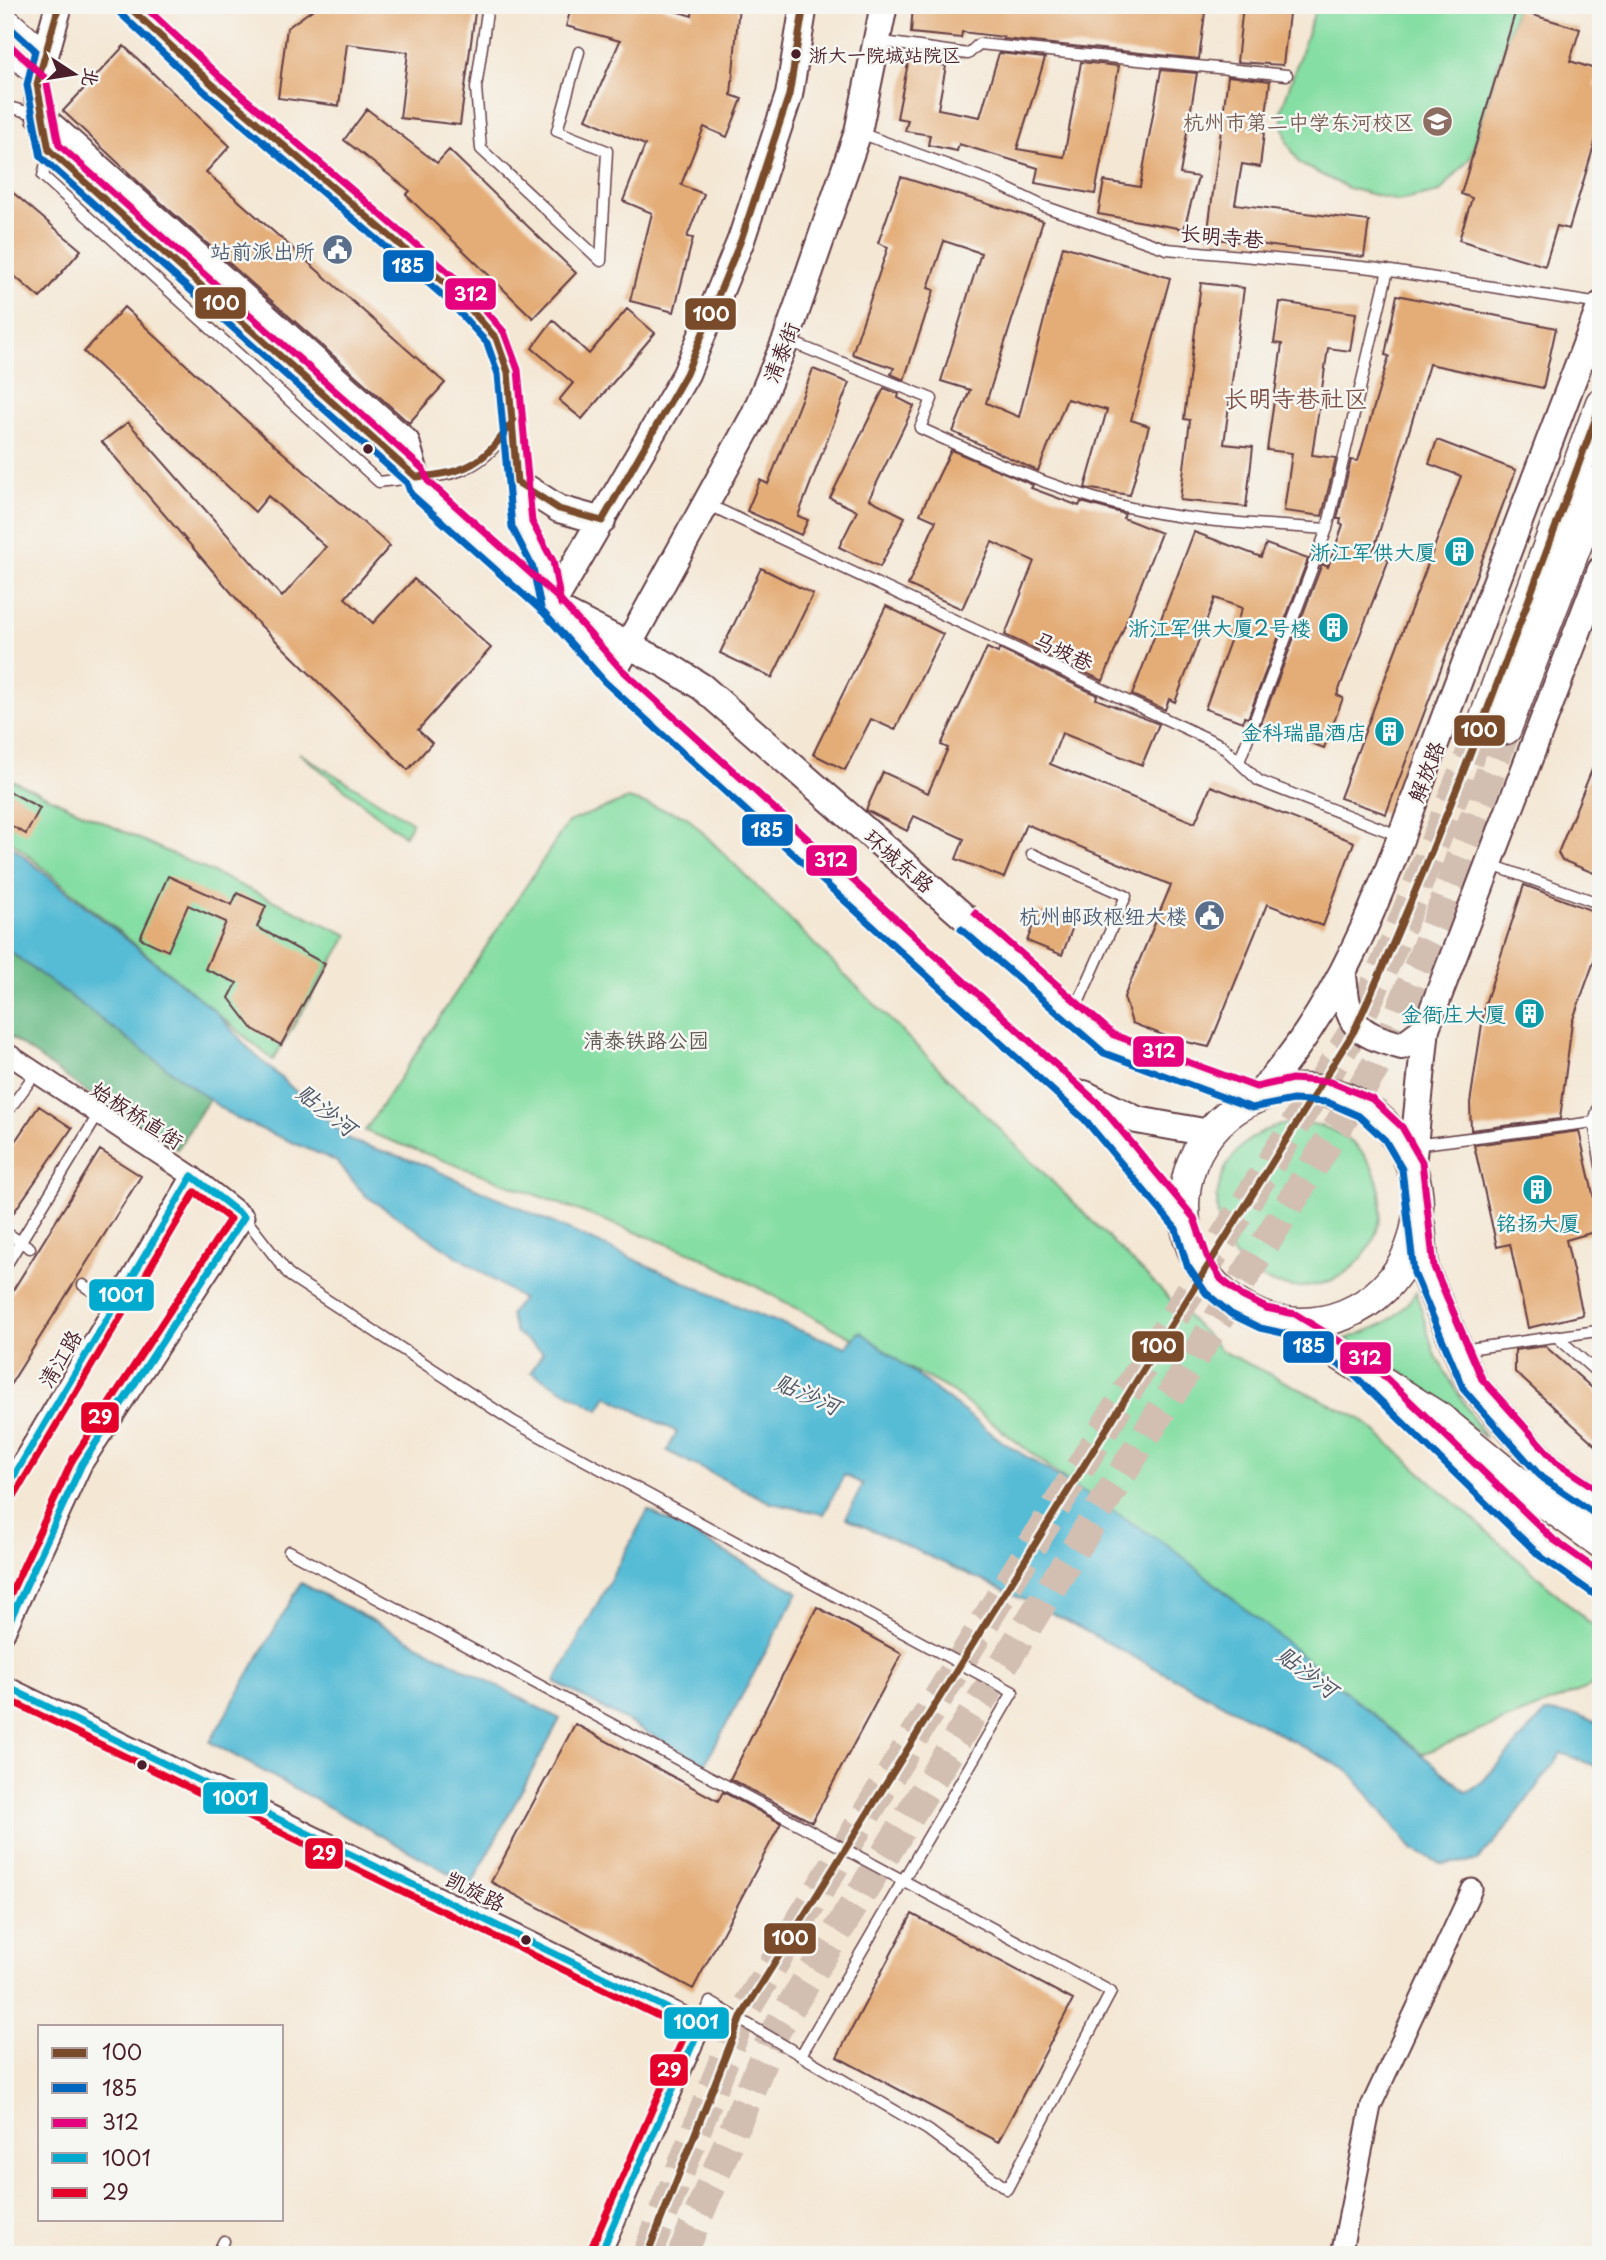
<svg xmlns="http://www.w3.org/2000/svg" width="1606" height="2260" font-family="'Playpen Sans','LXGW WenKai TC',sans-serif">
<rect width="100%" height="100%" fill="#f6f6f2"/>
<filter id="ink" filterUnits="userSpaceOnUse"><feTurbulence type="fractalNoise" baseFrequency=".0143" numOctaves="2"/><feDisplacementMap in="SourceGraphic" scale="14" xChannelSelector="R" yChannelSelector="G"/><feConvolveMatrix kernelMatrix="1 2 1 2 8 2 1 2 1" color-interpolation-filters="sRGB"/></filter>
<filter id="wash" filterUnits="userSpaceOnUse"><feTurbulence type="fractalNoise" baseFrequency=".00686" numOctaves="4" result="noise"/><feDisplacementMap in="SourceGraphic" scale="28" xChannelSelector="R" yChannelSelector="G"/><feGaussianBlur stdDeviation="1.57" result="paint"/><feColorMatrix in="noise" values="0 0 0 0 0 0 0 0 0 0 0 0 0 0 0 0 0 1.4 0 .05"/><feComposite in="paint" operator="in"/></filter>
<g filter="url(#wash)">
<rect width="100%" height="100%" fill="#f4e7d4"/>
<path fill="#85dea3" stroke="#687e67" stroke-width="2" d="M1317,5H1517L1470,158L1440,192L1398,201L1348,188L1300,164L1287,142L1281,111Z
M299,753L412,822L404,836Z
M5,777L348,935L273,1060L5,836Z
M628,799L686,816L1222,1351L1361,1419L1601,1633V1671L1590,1687L1422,1754L948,1389L697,1255L365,1131L568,822Z
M1217 1205a82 82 0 1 1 164 0a82 82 0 1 1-164 0Z
M1416,1292L1434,1353L1485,1438L1408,1376L1346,1339C1380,1327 1395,1322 1416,1292Z"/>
<path fill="#6cbd89" stroke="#5b6e5a" stroke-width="2" d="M5,948L209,1099L177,1149L84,1090L5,1033Z"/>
<path fill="#57bcd5" stroke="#506e80" stroke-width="2" d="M5,841L214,1010L252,1052L351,1141L420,1163L758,1315L846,1347L860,1331L1003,1442L1172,1548L1467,1792L1482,1782L1545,1713L1579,1715L1601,1725V1768L1561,1753L1505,1830L1477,1861L1442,1864L1412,1849L1349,1771L1044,1609L846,1518L863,1484L844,1475L824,1514L771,1503L667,1451L677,1432L607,1396L599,1410L531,1372L543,1352L516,1333L510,1315L522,1299L366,1196L336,1161L233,1117L5,948Z
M648,1510L798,1592L705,1764L555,1682Z
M301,1583L560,1719L471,1885L210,1742Z"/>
<g id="blocks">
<path fill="#e4ad78" d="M319,5H476L460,125L400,118L408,52L347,44L339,106L278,98L287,28Z
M572,5H655L692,16L693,5H739L731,95L742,99L727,137L704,127L681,185L704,194L687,237L693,238L674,312L630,301L652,213L623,201L645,145L586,119L620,41L566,26Z
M913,5H1035V8L1073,12L1074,5H1123V8L1161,12L1162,5H1206L1199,59L1003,39L1004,37L962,32L961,38L911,33Z
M1243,5H1290L1283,65L1237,62Z
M1516,10L1580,29L1570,61L1598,70L1594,86L1601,88V122L1569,229L1557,226L1545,266L1459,240L1472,198L1461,194Z
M124,46L230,146L206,172L445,383L409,423L147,190L63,111Z
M999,53L1045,58L1017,149L1064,157L1081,62L1119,66L1095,194L1035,183L1038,168L959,144L957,151L928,145L930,135L905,131L908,120L897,118L909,58L946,66L938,109L980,117Z
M1161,70L1197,73L1180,174L1198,177L1184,229L1098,214L1104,181L1140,187Z
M1228,76L1270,81L1260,167L1242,164L1235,204L1369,221L1364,257L1207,238Z
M367,109L437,163L449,150L576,273L533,318L406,195L410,191L344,140Z
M901,177L1043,221L986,403L1019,417L1063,246L1170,278L1131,420L1149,426L1130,495L1085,488L1107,410L1067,399L1038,471L953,432L970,390L941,381L981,253L944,241L928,288L934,290L904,380L891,374L894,368L852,354L888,247L878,243Z
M5,186L81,250L40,298L5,268Z
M1201,283L1244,288L1224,444L1253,447L1246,507L1180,500L1190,420L1184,419Z
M1397,295L1556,328L1543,388L1429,364L1373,553L1389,559L1337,695L1343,698L1324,748L1261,724L1322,564L1328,567L1343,525L1340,524L1341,519H1337L1351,460L1358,461L1389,356L1385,355Z
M1280,302L1356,313L1350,351L1328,348L1312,455L1336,458L1322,516L1284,511L1292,453L1267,450L1282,344L1274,343Z
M124,307L248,422L390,546L345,598L373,623L414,579L491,648L418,730L432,743L408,770L254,619L102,442L128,422L282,597L326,547L268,496L255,512L84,352Z
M627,309L655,333L582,419L559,400L573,383L532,348L553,320L589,354Z
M813,369L849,383L798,516L808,520L801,535L747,511L760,480L768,484Z
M884,388L899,394L898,398L914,406L869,499L905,517L880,567L839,547L857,511L830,498Z
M1437,440L1516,470L1386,814L1340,798L1461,476L1429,464Z
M951,450L1033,485L1031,488L1079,506L1081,502L1125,514L1123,518L1161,533L1103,681L1005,635L1034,561L992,542L962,609L908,585L936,521L920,514Z
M1194,532L1261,557L1266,544L1308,559L1248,718L1244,717L1243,722L1205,709L1242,608L1215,598L1175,702L1169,699L1165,710L1132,695Z
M761,568L813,594L772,678L720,653Z
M886,606L943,634L895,730L871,719L845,770L813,754Z
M987,648L998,653L999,649L1097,695L1096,699L1159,724L1142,765L1062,733L1050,764L1195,823L1211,786L1354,842L1323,926L1267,904L1209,1047L1173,1039L1132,1023L1124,997L1171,885L1026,824L1004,878L956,859L964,839L914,816L907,831L866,810L883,772L928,793L948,748L941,745Z
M1600,750H1601V876L1562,860L1558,853Z
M5,789L40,808L26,834L5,822Z
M168,876L232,905L237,893L266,906L257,927L325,964L281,1045L253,1029L229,998L237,983L205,969L226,922L188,905L168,951L140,938Z
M1524,885L1601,914V942L1572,1022L1560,1119L1471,1130L1470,1103L1485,1004Z
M1039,910L1074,924L1062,955L1027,941Z
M39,1106L72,1128L5,1225V1156Z
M1579,1131L1601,1230L1566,1240L1583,1315L1528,1328L1510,1244L1497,1247L1474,1145Z
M100,1150L141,1176L5,1393V1303Z
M1545,1346L1601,1396V1450L1515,1372V1350Z
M817,1607L902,1654L812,1822L730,1779Z
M575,1724L718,1801L723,1792L781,1823L693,1989L491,1882Z
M912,1914L1073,2000L998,2142L837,2057Z"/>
</g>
</g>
<g filter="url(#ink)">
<use href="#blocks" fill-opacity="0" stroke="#643d44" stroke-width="2"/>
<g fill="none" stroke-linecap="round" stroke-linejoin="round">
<path stroke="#d2bfb2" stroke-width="30" stroke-dasharray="30 15" stroke-linecap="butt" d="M647,2255L741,2017L1135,1379L1354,1031L1391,951L1483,723
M682,2255L773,2035L1383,1054L1443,906L1506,729"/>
<defs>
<path id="lane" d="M488,5L476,88L481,149L601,261L607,151L557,131L579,52
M5,9L44,44
M877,41L968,54L979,44L1287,75
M5,55L36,83
M5,106L38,115
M43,128L49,150L43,176L379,482C435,474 472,484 507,431
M860,133L991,181L1043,206L1167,249L1372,268L1600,304
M49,150L408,470
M786,340L932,399L920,428C985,458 1050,488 1119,505C1186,522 1258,524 1327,529
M707,504L1221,745L1259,781L1400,836
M1239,762L1327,529L1388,270
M1032,854L1126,896L1074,1012
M1489,864L1601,904
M1601,1099L1594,1122L1601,1166
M5,1115L35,1074
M1414,1145L1594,1122
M244,1217L290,1276L514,1422L1013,1692L801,2055
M5,1232L30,1248
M5,1267L98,1115
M83,1285L116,1307
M1557,1337L1601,1376
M1461,1350L1597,1331L1601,1327
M1407,1412L1547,1548L1601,1586
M289,1551L1111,1992L1007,2189L928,2130L710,2002L701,2025
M217,2255L224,2241"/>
<path id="street" d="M5,1052L192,1176L244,1217L82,1464L5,1632
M5,1491L192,1176
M5,1686L701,2025L600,2255
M1341,2255L1371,2106L1472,1889"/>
<path id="secondary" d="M59,5L37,84L40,116L406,442L419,487L551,606L612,674L1093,1113L1185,1224
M127,5L213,85L455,292L496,338L508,372L522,525L543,564L551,606
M517,482L559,509L602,521
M551,606L667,665L702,687L1109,1044L1255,1098C1354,994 1395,849 1445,717C1497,580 1549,443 1601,305
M551,606L686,374L741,240L789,95L804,5
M620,660L754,416L786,340L858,132L884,5
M1343,976C1348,1026 1355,1033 1402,1046L1426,1028
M1084,1094L1137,1120L1209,1133
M1412,1166L1426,1028L1601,570"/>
<path id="primary" d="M1483,723L1601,403
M1506,729L1601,481
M1184 1206a117 117 0 1 1 234 0a117 117 0 1 1-234 0Z
M1420,1226L1424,1270L1473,1385L1549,1470L1601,1505
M1291,1324L1441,1419L1530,1492L1601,1543"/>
</defs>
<use href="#lane" stroke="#643d44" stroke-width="13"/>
<use href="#street" stroke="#643d44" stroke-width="23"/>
<use href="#secondary" stroke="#643d44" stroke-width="30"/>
<use href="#primary" stroke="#643d44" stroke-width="33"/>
<use href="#lane" stroke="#fff" stroke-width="10"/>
<use href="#street" stroke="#fff" stroke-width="19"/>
<use href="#secondary" stroke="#fff" stroke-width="26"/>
<use href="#primary" stroke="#fff" stroke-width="30"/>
<defs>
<path id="bus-1" d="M59,5L37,84L49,150L416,477C467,473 484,464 513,421
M127,5L213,85L455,292L496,338L508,372L517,482L559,509L602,521L686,374L741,240L789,95L804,5
M647,2255L741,2017L1354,1031C1448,827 1523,614 1601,404"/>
<path id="bus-2" d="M120,13L206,93L448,300L487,343L498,374L512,527L533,568L541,608
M5,23L35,50L27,85L41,157L407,483L411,494L544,613L605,682L1085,1120L1176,1229L1187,1265L1206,1293L1231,1314L1260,1328L1287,1334L1350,1371L1540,1556L1595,1595
M961,929L1104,1053L1252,1108L1293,1100L1327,1102L1359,1116L1385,1140L1402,1169L1414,1273L1464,1390L1542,1478L1595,1514"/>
<path id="bus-3" d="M143,5L220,77L462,284L504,332L518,370L532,522L553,561L561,604
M12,47L46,79L59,145L423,469L428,481L558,598L619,667L1100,1105L1194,1218L1207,1256L1221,1279L1242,1296L1266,1308L1295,1314L1362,1355L1554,1540L1601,1573
M975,913L1114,1035L1256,1087L1292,1079L1331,1082L1372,1099L1402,1127L1422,1162L1434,1267L1482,1379L1556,1462L1601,1492"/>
<path id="bus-4" d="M5,1491L192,1176L244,1217L82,1464L5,1631
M5,1686L701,2025L600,2255"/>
<path id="bus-5" d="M5,1606L73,1459L230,1219L195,1192L14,1496
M5,1698L687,2030L590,2251"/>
</defs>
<use href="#bus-1" stroke="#f6f6f2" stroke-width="12"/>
<use href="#bus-2" stroke="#f6f6f2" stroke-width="12"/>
<use href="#bus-3" stroke="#f6f6f2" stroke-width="12"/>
<use href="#bus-4" stroke="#f6f6f2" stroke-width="12"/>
<use href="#bus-5" stroke="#f6f6f2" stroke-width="12"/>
<use href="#bus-1" stroke="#7a4b2a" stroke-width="7"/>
<use href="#bus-2" stroke="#0065bd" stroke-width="7"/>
<use href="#bus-3" stroke="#e5007d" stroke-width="7"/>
<use href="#bus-4" stroke="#00a9ce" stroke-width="7"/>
<use href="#bus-5" stroke="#e4002b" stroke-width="7"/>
</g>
</g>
<defs>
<symbol id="school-disc" viewBox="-11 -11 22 22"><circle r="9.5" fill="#8d6e63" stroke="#f6f6f2"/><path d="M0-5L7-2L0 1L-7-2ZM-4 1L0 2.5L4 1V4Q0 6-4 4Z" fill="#fff"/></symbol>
<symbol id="civic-disc" viewBox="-11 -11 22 22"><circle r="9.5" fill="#5c6f8a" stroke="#f6f6f2"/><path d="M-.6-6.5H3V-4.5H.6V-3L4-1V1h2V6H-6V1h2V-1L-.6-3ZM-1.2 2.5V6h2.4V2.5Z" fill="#fff"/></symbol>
<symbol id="building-disc" viewBox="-11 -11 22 22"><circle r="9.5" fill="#0f9aa8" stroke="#f6f6f2"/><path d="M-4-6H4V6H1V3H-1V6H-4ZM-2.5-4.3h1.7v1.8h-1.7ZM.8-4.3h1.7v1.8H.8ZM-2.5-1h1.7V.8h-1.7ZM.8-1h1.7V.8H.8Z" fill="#fff"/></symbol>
</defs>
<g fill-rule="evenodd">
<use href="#school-disc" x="1420" y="104" width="35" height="35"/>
<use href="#civic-disc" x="320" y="232" width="35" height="35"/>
<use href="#building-disc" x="1442" y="534" width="35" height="35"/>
<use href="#building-disc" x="1316" y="610" width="35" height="35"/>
<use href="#building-disc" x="1372" y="714" width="35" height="35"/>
<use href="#civic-disc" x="1192" y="898" width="35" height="35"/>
<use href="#building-disc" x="1512" y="996" width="35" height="35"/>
<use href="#building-disc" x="1520" y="1172" width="35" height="35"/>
</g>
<g fill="#4a1f2b" stroke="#f6f6f2" stroke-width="2.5">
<circle cx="796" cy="54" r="6"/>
<circle cx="368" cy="449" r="6"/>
<circle cx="142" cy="1765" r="6"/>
<circle cx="526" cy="1940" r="6"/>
</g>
<g text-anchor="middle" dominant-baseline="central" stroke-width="5" stroke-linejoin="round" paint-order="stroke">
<g font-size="19" fill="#4a1f2b" stroke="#f6f6f2" text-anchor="start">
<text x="809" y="54">浙大一院城站院区</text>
</g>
<g font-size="21" fill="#785e54" stroke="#f6f6f2" text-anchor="end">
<text x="1414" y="121">杭州市第二中学东河校区</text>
</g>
<g font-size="21" fill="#4a1f2b" stroke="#f6f6f2">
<text transform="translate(1222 235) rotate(5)">长明寺巷</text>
<text transform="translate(780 352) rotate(-69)">清泰街</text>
<text transform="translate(1064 650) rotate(25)">马坡巷</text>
<text transform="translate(1425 771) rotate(-69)">解放路</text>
<text transform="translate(900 860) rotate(41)">环城东路</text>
<text transform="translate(138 1114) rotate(33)">始板桥直街</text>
<text transform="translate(59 1358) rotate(-59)">清江路</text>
<text transform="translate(476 1890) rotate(26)">凯旋路</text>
</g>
<g font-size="21" fill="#4e5e75" stroke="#f6f6f2" text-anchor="end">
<text x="315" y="250">站前派出所</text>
<text x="1187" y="915">杭州邮政枢纽大楼</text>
</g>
<g font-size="21" fill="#0d838f" stroke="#f6f6f2" text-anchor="end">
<text x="1436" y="551">浙江军供大厦</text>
<text x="1311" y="627">浙江军供大厦2号楼</text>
<text x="1367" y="731">金科瑞晶酒店</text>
<text x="1506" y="1013">金衙庄大厦</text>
<text x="1538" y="1222" text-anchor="middle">铭扬大厦</text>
</g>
<g font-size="21" fill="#5c584f" stroke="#f6f6f2">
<text x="646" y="1039">清泰铁路公园</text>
</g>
<g font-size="23" font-style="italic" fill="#4f5666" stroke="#f6f6f2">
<text transform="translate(327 1109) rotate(38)">贴沙河</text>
<text transform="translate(808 1393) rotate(24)">贴沙河</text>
<text transform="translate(1308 1671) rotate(37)">贴沙河</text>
</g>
<g font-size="24" fill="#805146" stroke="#f6f6f2">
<text x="1296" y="397">长明寺巷社区</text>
</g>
</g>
<g stroke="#f6f6f2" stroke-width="2.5">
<rect x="382" y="249" width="53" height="34" rx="7" fill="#0065bd"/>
<rect x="444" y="277" width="53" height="34" rx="7" fill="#e5007d"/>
<rect x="194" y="286" width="53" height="34" rx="7" fill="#7a4b2a"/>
<rect x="684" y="297" width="53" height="34" rx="7" fill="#7a4b2a"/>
<rect x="1453" y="714" width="53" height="33" rx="7" fill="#7a4b2a"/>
<rect x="741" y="813" width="53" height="34" rx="7" fill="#0065bd"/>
<rect x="805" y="844" width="53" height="33" rx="7" fill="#e5007d"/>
<rect x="1132" y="1035" width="53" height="33" rx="7" fill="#e5007d"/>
<rect x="88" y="1278" width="67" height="34" rx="7" fill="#00a9ce"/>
<rect x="1131" y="1330" width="54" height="33" rx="7" fill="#7a4b2a"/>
<rect x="1282" y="1330" width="53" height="34" rx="7" fill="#0065bd"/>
<rect x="1339" y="1341" width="53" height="34" rx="7" fill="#e5007d"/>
<rect x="80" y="1401" width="40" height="33" rx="7" fill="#e4002b"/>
<rect x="202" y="1781" width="67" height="34" rx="7" fill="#00a9ce"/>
<rect x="304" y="1837" width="40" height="33" rx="7" fill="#e4002b"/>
<rect x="763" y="1922" width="54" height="33" rx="7" fill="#7a4b2a"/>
<rect x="663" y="2006" width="67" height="34" rx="7" fill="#00a9ce"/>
<rect x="649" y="2053" width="40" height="34" rx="7" fill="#e4002b"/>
</g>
<g font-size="19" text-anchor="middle" font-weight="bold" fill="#fff">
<text x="408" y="273">185</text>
<text x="471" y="301">312</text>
<text x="221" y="310">100</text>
<text x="711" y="321">100</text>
<text x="1479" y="737">100</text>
<text x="767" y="837">185</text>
<text x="831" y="867">312</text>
<text x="1159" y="1058">312</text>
<text x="121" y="1302">1001</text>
<text x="1158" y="1353">100</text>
<text x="1309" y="1353">185</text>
<text x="1365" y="1365">312</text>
<text x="100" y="1424">29</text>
<text x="235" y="1805">1001</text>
<text x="324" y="1860">29</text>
<text x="790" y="1945">100</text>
<text x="696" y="2029">1001</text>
<text x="669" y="2077">29</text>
</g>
<rect width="1606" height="2260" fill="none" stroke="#f6f6f2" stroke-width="28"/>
<rect x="38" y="2025" width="245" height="196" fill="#f6f6f2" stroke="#b1a0a2" stroke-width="2"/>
<rect x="52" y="2048" width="35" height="10" fill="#7a4b2a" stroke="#b1a0a2" stroke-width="2"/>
<text x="102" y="2060" font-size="21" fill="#4a1f2b">100</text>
<rect x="52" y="2083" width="35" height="10" fill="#0065bd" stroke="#b1a0a2" stroke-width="2"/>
<text x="102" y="2096" font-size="21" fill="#4a1f2b">185</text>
<rect x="52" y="2118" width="35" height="10" fill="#e5007d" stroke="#b1a0a2" stroke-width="2"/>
<text x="102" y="2130" font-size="21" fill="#4a1f2b">312</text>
<rect x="52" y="2153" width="35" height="10" fill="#00a9ce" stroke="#b1a0a2" stroke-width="2"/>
<text x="102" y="2166" font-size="21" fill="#4a1f2b">1001</text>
<rect x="52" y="2188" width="35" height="10" fill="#e4002b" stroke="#b1a0a2" stroke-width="2"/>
<text x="102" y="2200" font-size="21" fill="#4a1f2b">29</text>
<g transform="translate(74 74) rotate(102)" stroke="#f6f6f2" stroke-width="5" paint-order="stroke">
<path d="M0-5L12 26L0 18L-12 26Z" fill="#4a1f2b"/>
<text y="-10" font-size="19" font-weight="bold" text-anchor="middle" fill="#4a1f2b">北</text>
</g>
</svg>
